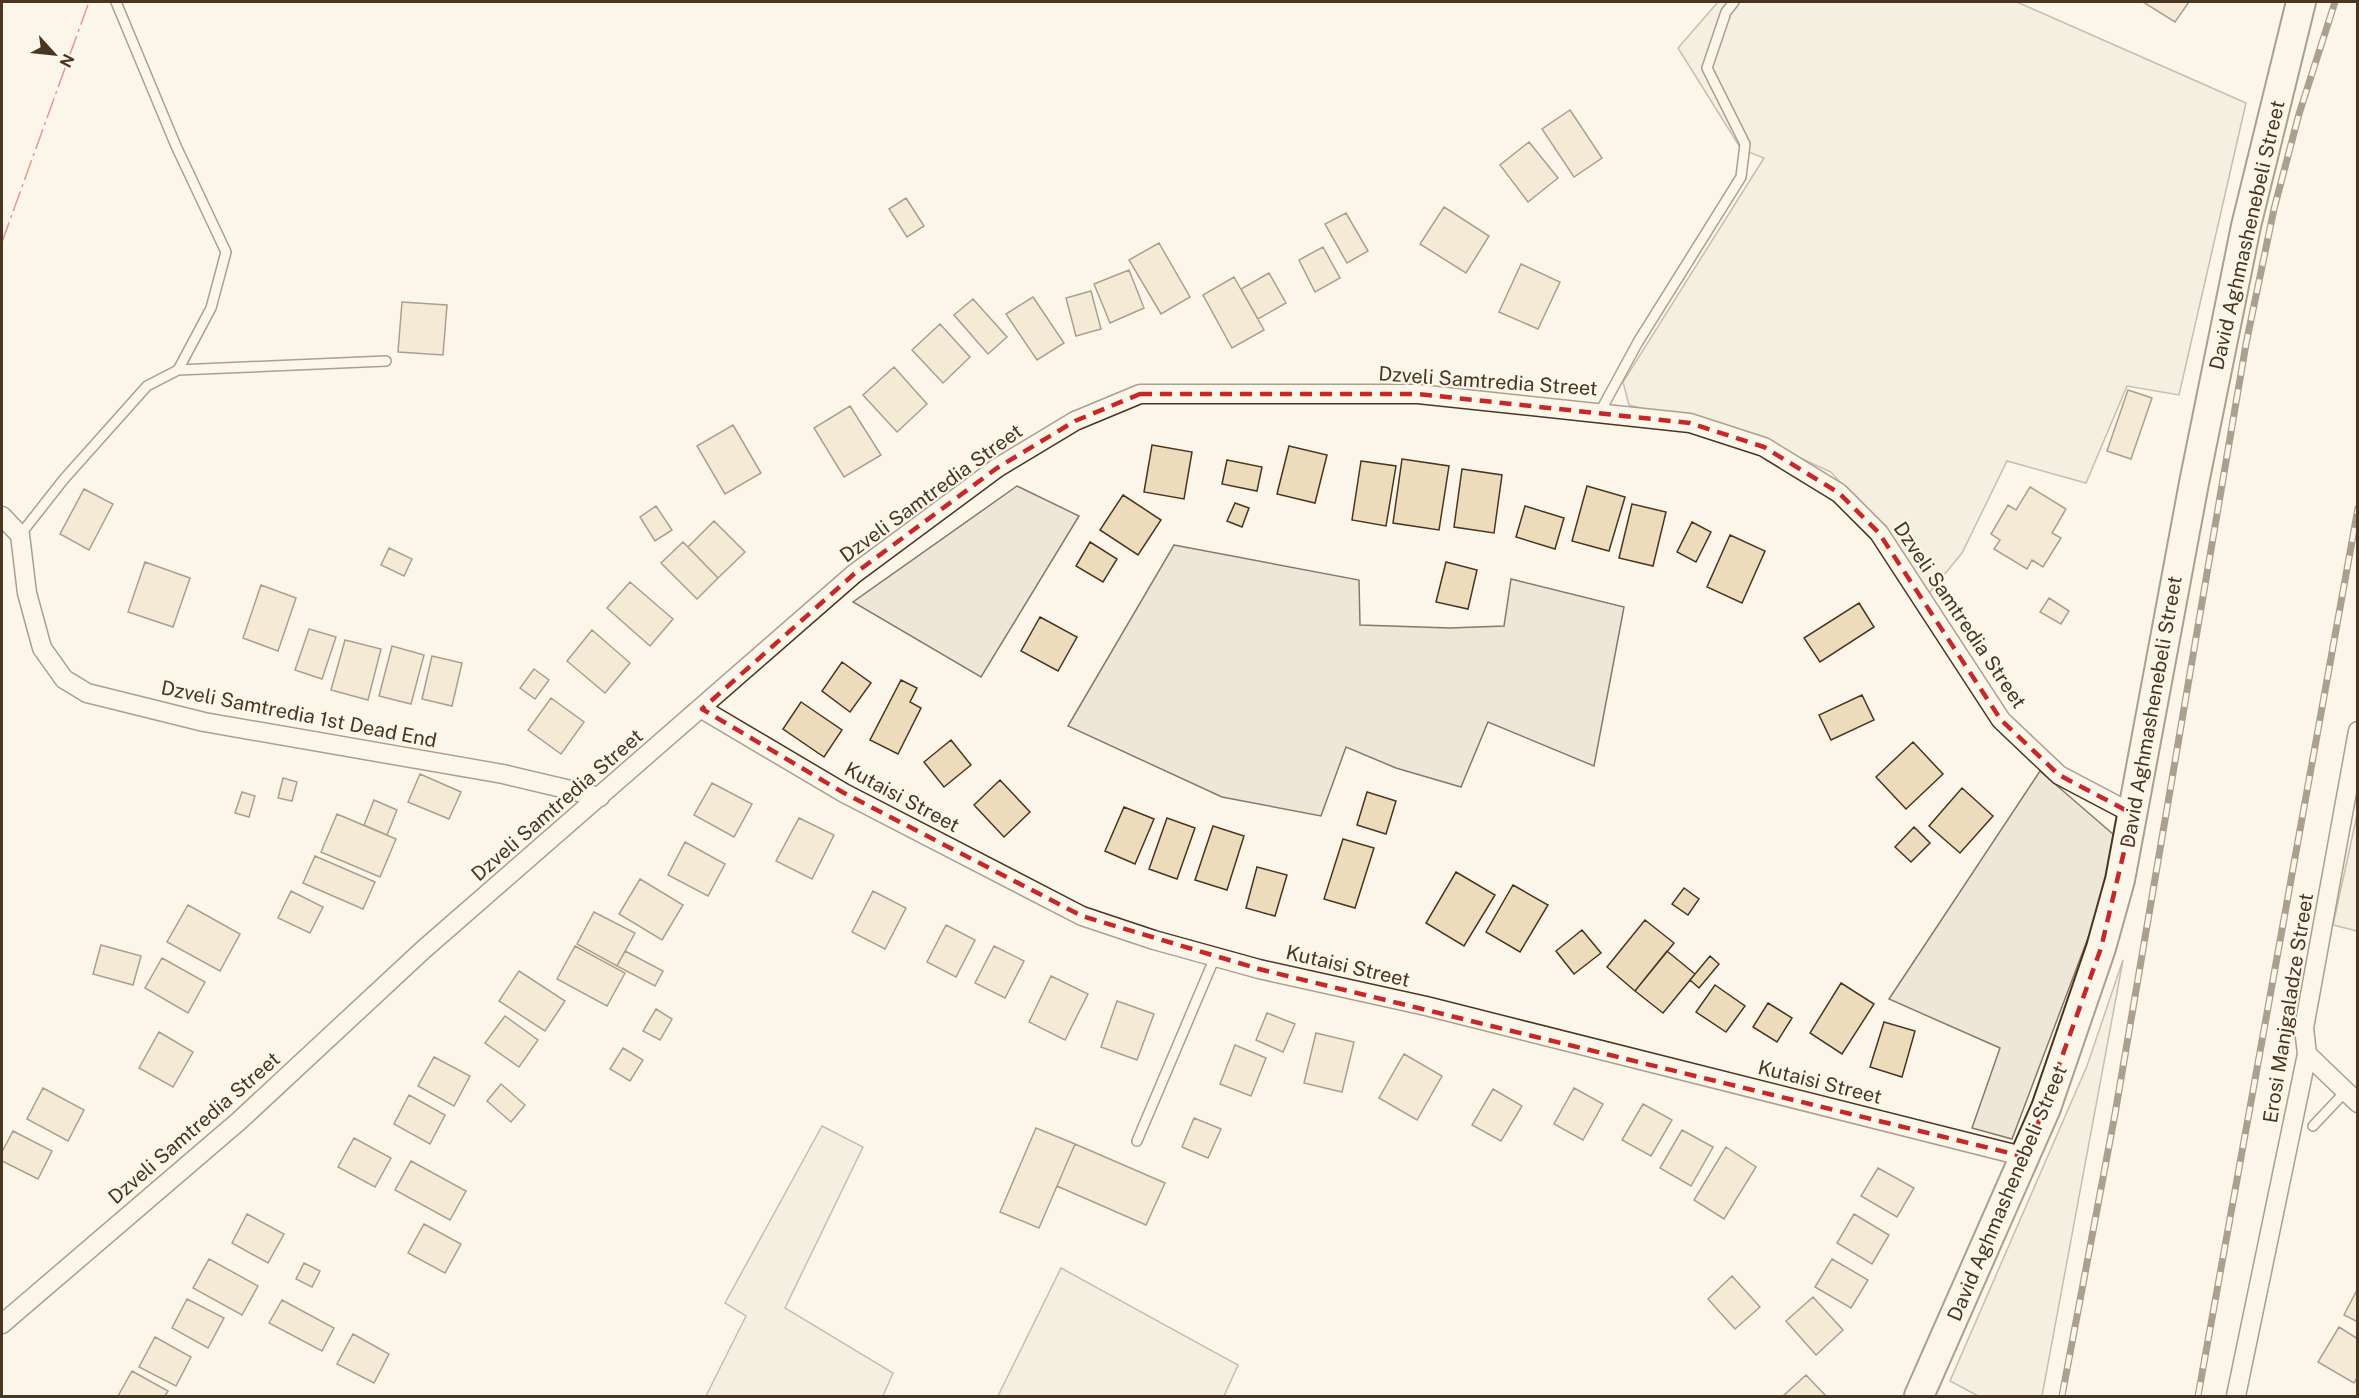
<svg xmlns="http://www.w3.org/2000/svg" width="2359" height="1398" font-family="'Public Sans',sans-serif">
<rect width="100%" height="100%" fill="#fbf6e9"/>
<path fill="#ede6d9" stroke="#887966" stroke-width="1.5" d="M1718,2H2017L2246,103L2179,395L2127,386L2086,483L2007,461L1962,553L1929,593L1897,547L1831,472L1765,442L1629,405L1623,382L1764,158L1741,149L1678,48Z
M1017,486L1079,516L981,677L853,602Z
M1174,545L1359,580L1360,625L1450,628L1504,626L1511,579L1624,607L1594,766L1488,722L1461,787L1396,768L1346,747L1321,816L1222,797L1068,726Z
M2040,771L2114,835L2102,901L2012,1139L1972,1128L2000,1048L1889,999Z
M2357,815V931L2333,925Z
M2123,960L2042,1396H1978L1950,1381L2087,1066Z
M822,1126L863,1147L785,1308L893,1373L883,1396H706L746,1316L725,1303Z
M1061,1268L1238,1365L1224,1396H998Z"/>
<path fill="#ecdcbc" stroke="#4a3520" stroke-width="1.5" d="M2143,2H2189L2175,22Z
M1570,110L1602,158L1574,177L1542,129Z
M1529,142L1558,178L1528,202L1500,165Z
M906,198L924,226L907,237L889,209Z
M1444,207L1489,236L1466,273L1420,244Z
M1346,213L1368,251L1347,263L1325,224Z
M1159,243L1190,297L1161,314L1129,260Z
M1323,247L1340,278L1315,292L1299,260Z
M1521,264L1560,282L1538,329L1499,312Z
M1129,270L1144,308L1110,323L1094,284Z
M1269,273L1286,303L1258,319L1241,289Z
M1234,277L1264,330L1232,348L1203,295Z
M1091,291L1101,329L1076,336L1066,298Z
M1033,297L1064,343L1037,360L1006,314Z
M973,299L1007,337L988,354L954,315Z
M402,302L447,305L443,355L398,352Z
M940,324L970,357L943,383L912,350Z
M894,367L927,404L897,432L863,395Z
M2128,390L2152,398L2131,459L2107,451Z
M850,406L881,455L844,477L814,428Z
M733,425L761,473L725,494L697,446Z
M1152,445L1192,452L1184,499L1144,492Z
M1289,446L1327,455L1315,503L1277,494Z
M1402,459L1449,466L1439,530L1393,523Z
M1227,460L1262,467L1257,491L1222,484Z
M1361,461L1396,466L1386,526L1352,520Z
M1462,469L1502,475L1494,533L1454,527Z
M1587,486L1625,497L1609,551L1572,541Z
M2030,487L2066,509L2052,533L2061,538L2043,567L2032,560L2027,569L1994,549L2000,540L1991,534L2008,505L2016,510Z
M84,489L113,504L89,550L60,534Z
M1123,495L1161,520L1138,555L1100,530Z
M1235,503L1249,508L1242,527L1227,521Z
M1632,504L1666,512L1653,566L1619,558Z
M656,506L672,530L655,541L640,517Z
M1525,506L1564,518L1555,549L1516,537Z
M714,521L745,552L718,578L688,547Z
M1692,522L1711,532L1696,562L1677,552Z
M1730,535L1765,551L1742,603L1707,587Z
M683,542L718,578L697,599L661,563Z
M1090,542L1117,559L1103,582L1076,566Z
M389,548L412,559L404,576L381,565Z
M145,562L190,578L173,627L128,612Z
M1446,562L1477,570L1468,609L1436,602Z
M630,582L673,619L650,646L607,608Z
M261,585L296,598L278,651L243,638Z
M2049,598L2069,611L2061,624L2040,612Z
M1859,603L1874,627L1820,662L1804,638Z
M1040,617L1077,637L1058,671L1021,651Z
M309,629L336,637L322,679L295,670Z
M592,630L630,663L605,693L567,661Z
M345,640L381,649L368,700L331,690Z
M392,646L424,655L411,704L379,696Z
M432,656L462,663L452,706L422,699Z
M842,662L871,683L850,712L822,691Z
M534,669L549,680L535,699L520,688Z
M901,680L917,688L910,702L921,708L898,754L870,740Z
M1862,695L1874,720L1831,740L1819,715Z
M551,698L584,722L561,754L528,730Z
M801,702L842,730L824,757L783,729Z
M951,740L971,765L944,787L924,762Z
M1913,742L1943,774L1906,809L1876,777Z
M420,774L461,792L449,819L408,802Z
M283,778L297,782L292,801L278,798Z
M1000,780L1030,812L1004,837L974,805Z
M712,783L752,804L734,837L694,815Z
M1962,788L1993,816L1960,853L1929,826Z
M242,792L255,796L249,817L235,813Z
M1367,792L1396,801L1386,834L1357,825Z
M374,800L397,810L387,835L364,825Z
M1124,807L1154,819L1135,864L1105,851Z
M337,814L396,839L380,877L321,852Z
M799,818L834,835L812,879L776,861Z
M1167,818L1195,828L1177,879L1149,869Z
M1213,826L1244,836L1227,890L1195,880Z
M1914,827L1930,843L1911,862L1895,847Z
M1343,839L1374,848L1355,908L1324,899Z
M685,842L725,864L708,896L668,875Z
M315,856L375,882L363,909L303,883Z
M1257,867L1287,875L1275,916L1246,908Z
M1456,872L1495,895L1464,946L1426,923Z
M640,879L683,905L662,940L619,914Z
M1513,885L1548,905L1520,952L1486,932Z
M1684,888L1699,899L1688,915L1672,904Z
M291,891L323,907L310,933L278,918Z
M873,891L906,908L885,949L852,932Z
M188,905L240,934L220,971L167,942Z
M594,912L635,933L617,966L577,944Z
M1645,920L1674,943L1635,991L1607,967Z
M946,925L975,940L956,977L927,962Z
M1582,930L1601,953L1574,974L1556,951Z
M101,945L141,956L133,985L93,974Z
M575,946L625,973L607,1006L557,979Z
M994,946L1024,961L1005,998L975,983Z
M625,951L663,971L655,986L617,966Z
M1667,951L1695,974L1663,1013L1635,991Z
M1710,956L1719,964L1699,988L1690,980Z
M162,958L205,982L188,1013L145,988Z
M519,971L565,1001L545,1031L499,1001Z
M1051,976L1088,994L1065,1040L1029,1022Z
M1841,983L1874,1004L1842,1054L1810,1033Z
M1715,985L1745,1006L1726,1032L1696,1012Z
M1117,1001L1154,1014L1137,1060L1101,1047Z
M1768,1003L1792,1018L1777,1042L1753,1027Z
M656,1009L672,1019L660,1040L643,1031Z
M1267,1013L1295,1024L1283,1052L1256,1040Z
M505,1016L538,1040L519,1067L485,1043Z
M1884,1022L1915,1031L1902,1077L1870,1067Z
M159,1032L193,1052L173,1087L139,1068Z
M1316,1033L1354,1042L1342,1092L1304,1083Z
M1235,1045L1266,1058L1251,1096L1220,1084Z
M623,1048L643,1060L630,1081L610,1069Z
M1404,1054L1442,1076L1417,1120L1379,1098Z
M434,1057L470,1076L454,1106L418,1086Z
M501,1084L525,1105L511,1122L487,1101Z
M43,1088L84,1110L68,1141L27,1119Z
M1574,1088L1603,1104L1583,1140L1554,1124Z
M1493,1089L1522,1106L1501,1141L1472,1125Z
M409,1095L445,1115L430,1144L394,1124Z
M1643,1104L1672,1120L1651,1156L1622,1140Z
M1194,1118L1221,1129L1208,1158L1182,1147Z
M1036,1128L1075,1144L1039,1228L1000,1212Z
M1682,1130L1713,1147L1691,1186L1660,1168Z
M13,1131L52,1151L38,1179L2,1161V1152Z
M354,1138L391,1158L375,1187L338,1167Z
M1075,1144L1165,1183L1146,1225L1057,1186Z
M1726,1147L1756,1167L1724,1219L1694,1200Z
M411,1161L466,1191L450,1220L395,1190Z
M1878,1168L1914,1188L1897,1217L1861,1196Z
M247,1214L284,1234L268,1263L232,1243Z
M1854,1214L1889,1235L1872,1264L1837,1243Z
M424,1224L461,1244L445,1273L408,1253Z
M209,1259L258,1286L242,1315L193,1288Z
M1832,1259L1868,1280L1851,1308L1815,1287Z
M304,1263L320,1271L312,1287L296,1279Z
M1732,1276L1760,1307L1735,1329L1708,1299Z
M2357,1290H2358V1322L2344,1315Z
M1813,1297L1843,1330L1816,1355L1786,1321Z
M187,1299L224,1318L208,1348L172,1328Z
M282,1300L334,1328L322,1351L269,1323Z
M2339,1327L2358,1339V1376L2354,1383L2318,1362Z
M353,1334L389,1354L374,1383L337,1364Z
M155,1337L191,1357L176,1386L139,1367Z
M132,1371L168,1391L165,1396H118Z
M1806,1375L1826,1396H1783Z"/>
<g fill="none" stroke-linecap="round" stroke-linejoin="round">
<defs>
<path id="lane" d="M178,370L386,361
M1600,412L1638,342L1741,177L1745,144L1707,68L1726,12L1734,2
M20,535L64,479L147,386L178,370L211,308L226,252L176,146L116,2
M2313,1126L2345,1092
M1137,1141L1215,957"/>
<path id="street" d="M2,516L20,535L27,593L42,648L64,679L87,693L204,722L503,774L600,797
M702,709L844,793L1082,916L1154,940L1259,969L1426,1006L2026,1157
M2307,1054L2358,1103
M2,1324L239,1121L423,950L854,574L997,468L1075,421L1140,394H1418L1690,423L1764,447L1839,493L1879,533L2001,720L2059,775L2133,814
M2236,1396L2307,1054L2304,1028L2358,731"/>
<path id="primary" d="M1919,1396L2046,1108L2101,948L2120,880L2194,483L2246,226L2301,2"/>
</defs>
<use href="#lane" stroke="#4a3520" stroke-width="12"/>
<use href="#street" stroke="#4a3520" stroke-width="21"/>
<use href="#primary" stroke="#4a3520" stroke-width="32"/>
<use href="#lane" stroke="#fbf6e9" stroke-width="9"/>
<use href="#street" stroke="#fbf6e9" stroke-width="18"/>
<use href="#primary" stroke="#fbf6e9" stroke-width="28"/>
<defs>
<path id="rail" d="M2062,1396L2115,1114L2246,344L2274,209L2299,114L2335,2
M2198,1396L2358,508"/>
</defs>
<use href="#rail" stroke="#4a3520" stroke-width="7"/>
<use href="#rail" stroke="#fbf6e9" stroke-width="4.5" stroke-dasharray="14" stroke-linecap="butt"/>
<path stroke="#c62828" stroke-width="1.5" stroke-dasharray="21 4.5 3 4.5" stroke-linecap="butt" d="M2,242L89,2"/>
</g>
<path d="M0 0H2359V1398H0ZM1140,394H1418L1690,423L1764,447L1839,493L1879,533L2001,720L2059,775L2133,814L2101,948L2026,1157L1259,969L1082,916L844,793L702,709L854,574L997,468L1075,421Z" fill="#fbf6e9" fill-opacity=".55" fill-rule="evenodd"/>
<path fill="none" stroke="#c62828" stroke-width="4.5" stroke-dasharray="12 8" stroke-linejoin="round" d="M1140,394H1418L1690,423L1764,447L1839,493L1879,533L2001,720L2059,775L2133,814L2101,948L2026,1157L1259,969L1082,916L844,793L702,709L854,574L997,468L1075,421Z"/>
<g text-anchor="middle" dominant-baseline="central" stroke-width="4.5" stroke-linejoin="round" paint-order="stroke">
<g font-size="20" fill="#4a3520" stroke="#fbf6e9">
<text transform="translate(2247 235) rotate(-77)">David Aghmashenebeli Street</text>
<text transform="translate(1488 381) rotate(4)">Dzveli Samtredia Street</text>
<text transform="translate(931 493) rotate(-36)">Dzveli Samtredia Street</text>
<text transform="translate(1960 615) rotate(56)">Dzveli Samtredia Street</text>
<text transform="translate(2151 712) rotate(-80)">David Aghmashenebeli Street</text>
<text transform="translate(299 714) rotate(11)">Dzveli Samtredia 1st Dead End</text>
<text transform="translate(902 797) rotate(28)">Kutaisi Street</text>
<text transform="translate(557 805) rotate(-41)">Dzveli Samtredia Street</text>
<text transform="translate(1348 966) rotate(13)">Kutaisi Street</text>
<text transform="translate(2288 1008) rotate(-81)">Erosi Manjgaladze Street</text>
<text transform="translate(1820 1082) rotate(14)">Kutaisi Street</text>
<text transform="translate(194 1128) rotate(-41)">Dzveli Samtredia Street</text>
<text transform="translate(2007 1193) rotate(-67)">David Aghmashenebeli Street</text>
</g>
</g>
<rect width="2359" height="1398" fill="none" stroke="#4a3520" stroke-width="6"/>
<g transform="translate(54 54) rotate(117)" stroke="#fbf6e9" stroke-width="4.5" paint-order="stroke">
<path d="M0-4.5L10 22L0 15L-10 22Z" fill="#4a3520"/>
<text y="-9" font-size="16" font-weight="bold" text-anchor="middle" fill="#4a3520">N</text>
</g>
</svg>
